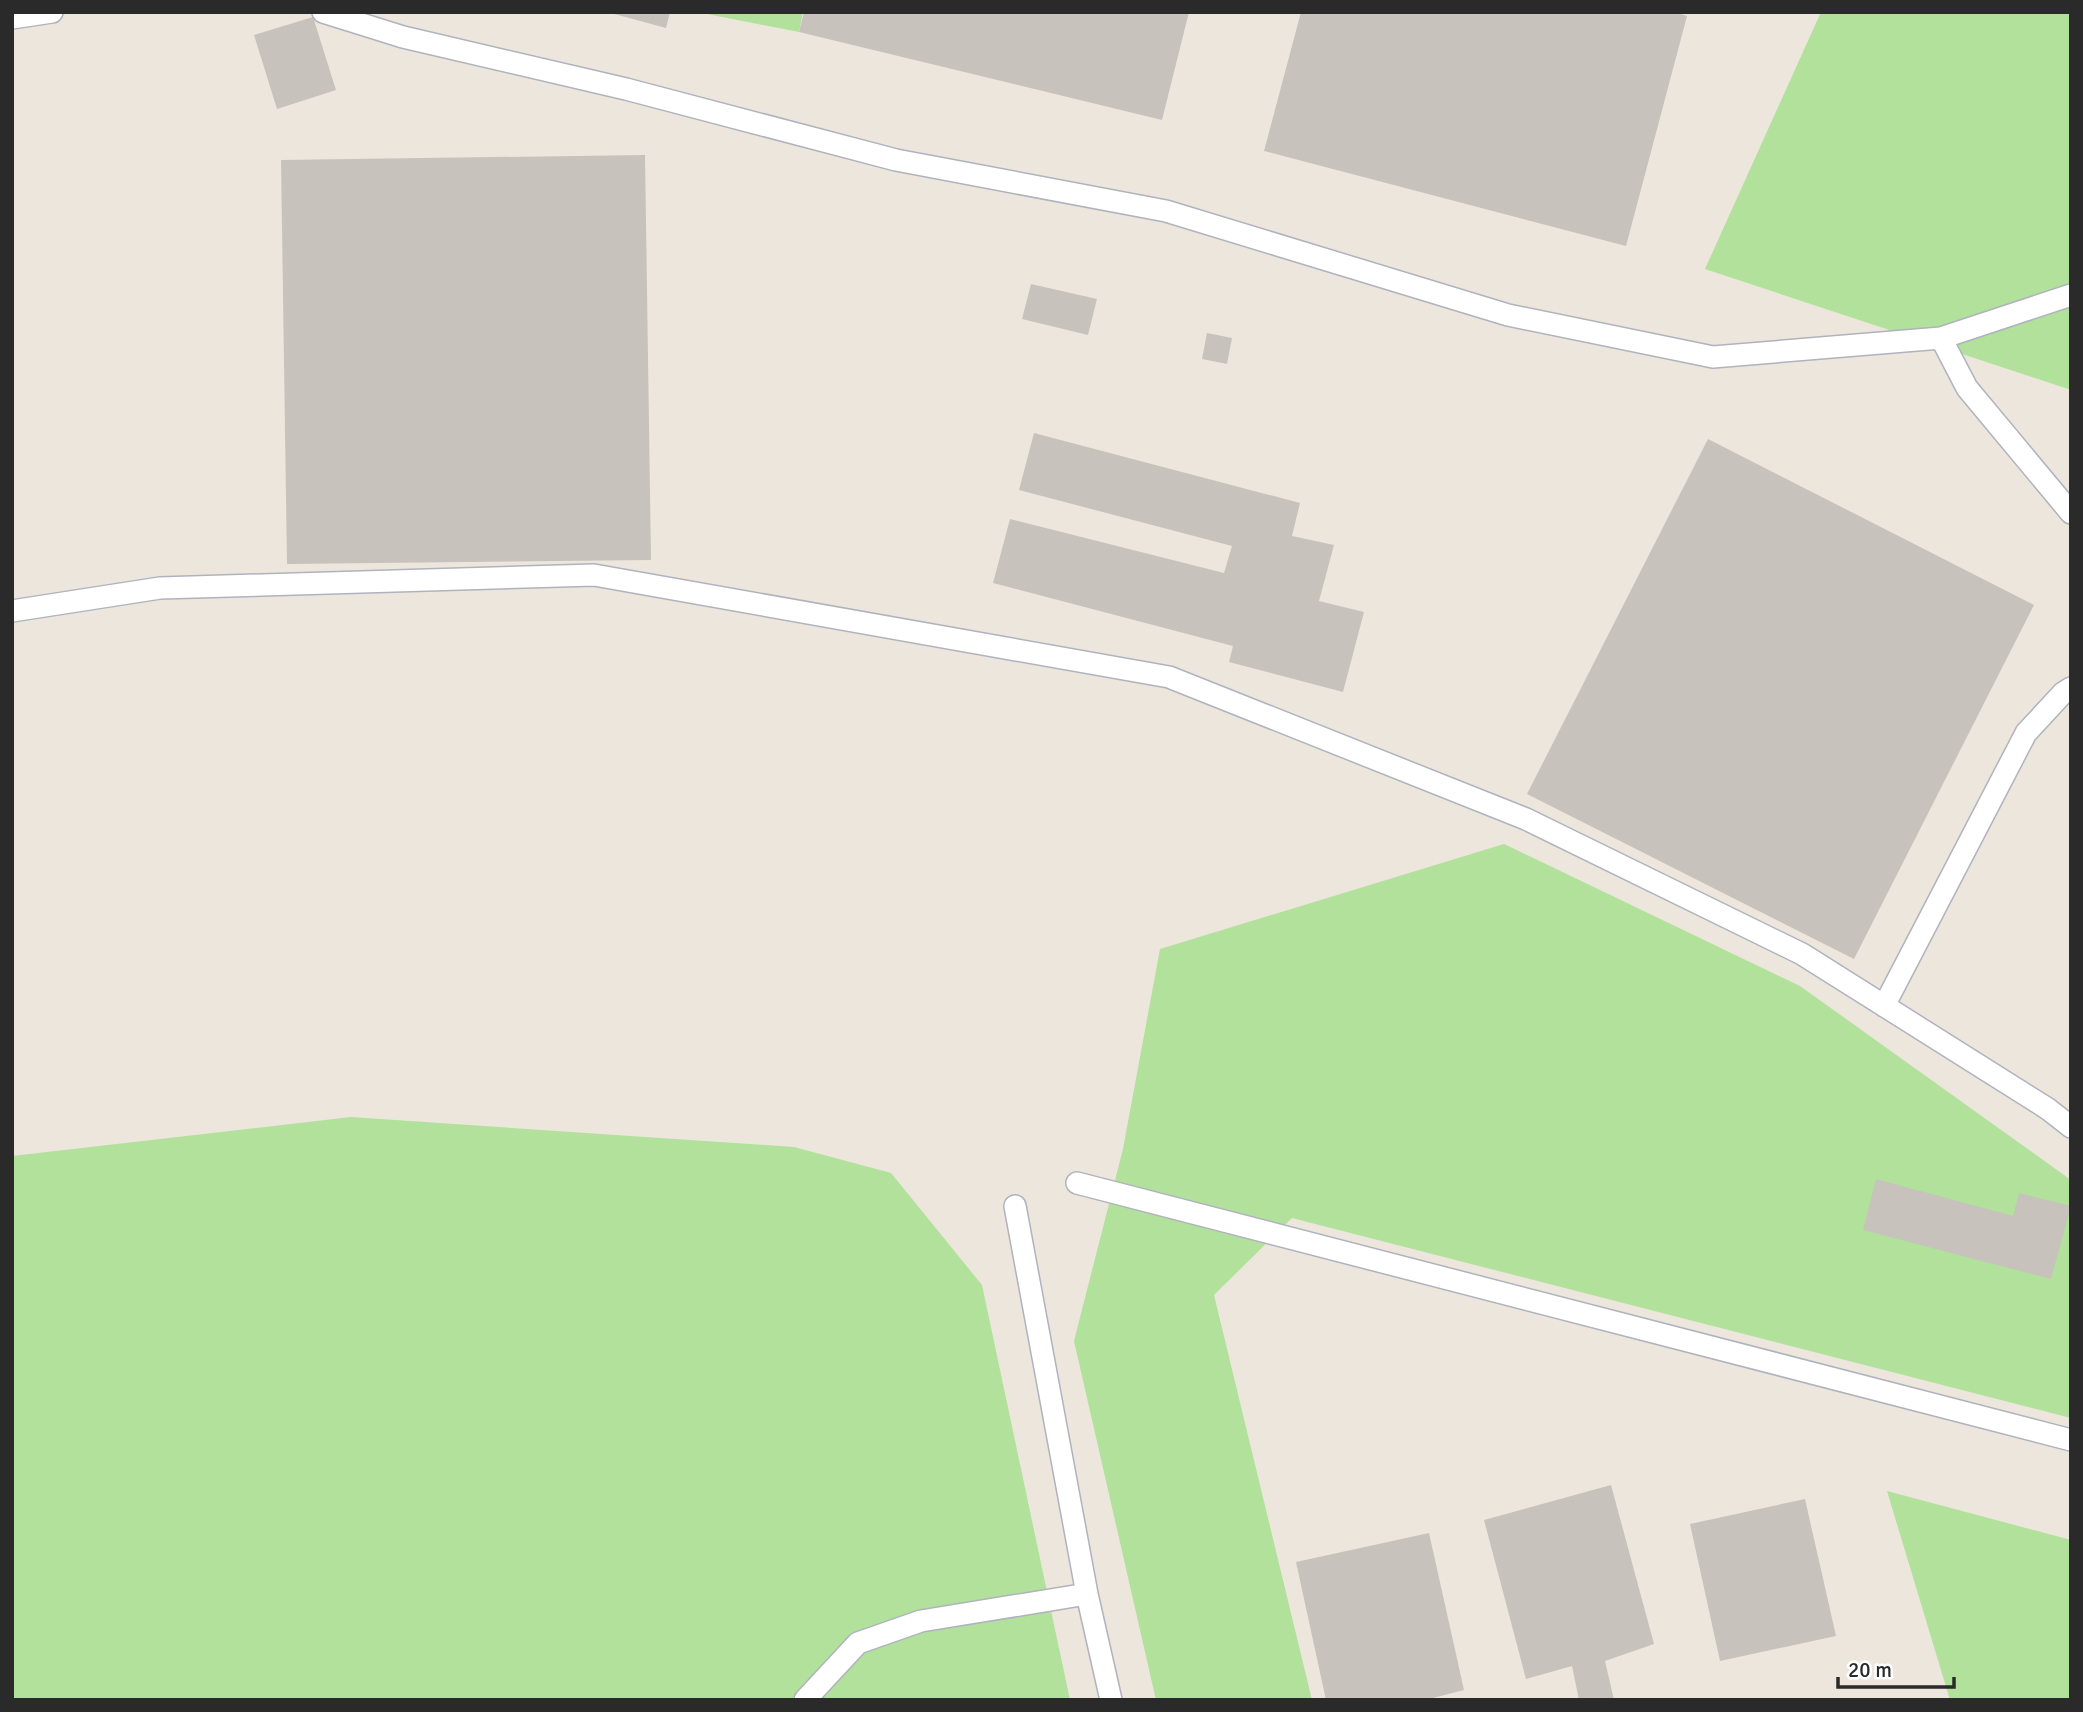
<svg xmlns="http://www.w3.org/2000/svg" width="2083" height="1712" font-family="Signika,sans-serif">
<rect width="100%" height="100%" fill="#ece6dd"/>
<path fill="#b1e19b" d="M697,12H803L799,32Z
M1821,12H2071V390L1705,269Z
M1504,844L1800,986L2071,1180V1418L1292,1218L1214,1295L1312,1700H1156L1074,1341L1123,1149L1160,949Z
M351,1117L794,1147L891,1173L982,1285L1070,1700H12V1156Z
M1887,1491L2071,1540V1700H1950Z"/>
<path fill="#c7c2bc" d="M607,12H670L666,28Z
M804,12H1189L1162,120L799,32Z
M1301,12H1674L1687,16L1626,246L1264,151Z
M313,17L336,90L277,109L254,35Z
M645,155L651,560L287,564L281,160Z
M1031,284L1097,299L1088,335L1022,319Z
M1207,333L1232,338L1227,364L1202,359Z
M1034,433L1300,503L1292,536L1334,545L1319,601L1364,612L1343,692L1229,662L1233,646L993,583L1010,519L1224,573L1232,546L1019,490Z
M1708,439L2034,605L1854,959L1527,794Z
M1876,1179L2013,1216L2019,1193L2071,1206L2051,1279L1863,1230Z
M1611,1485L1654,1644L1605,1661L1614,1700H1579L1572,1666L1526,1679L1484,1520Z
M1805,1499L1836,1636L1720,1661L1690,1524Z
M1429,1533L1464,1690L1425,1700H1326L1296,1562Z"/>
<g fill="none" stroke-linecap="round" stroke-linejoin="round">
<defs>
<path id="lane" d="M323,12L403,37L626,89L896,160L1166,211L1508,315L1713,357L1941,338L2071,295
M12,18L52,12
M1941,338L1967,388L2071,513
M12,611L160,588L594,575L1169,677L1526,819L1802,954L2048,1109L2071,1127
M1884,1006L2026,733L2063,693L2071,688
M1077,1183L2071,1440
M1015,1206L1087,1594L1111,1700
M805,1700L858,1643L921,1621L1087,1594"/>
</defs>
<use href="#lane" stroke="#b0b3be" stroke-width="24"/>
<use href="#lane" stroke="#fff" stroke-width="21"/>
</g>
<rect width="2083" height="1712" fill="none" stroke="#2a2a2a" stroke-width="28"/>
<path d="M1838 1677v10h116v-10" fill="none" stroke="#2a2a2a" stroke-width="3.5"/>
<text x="1848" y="1677" font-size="21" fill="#2a2a2a" stroke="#ffffff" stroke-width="5" paint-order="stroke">20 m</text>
</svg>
